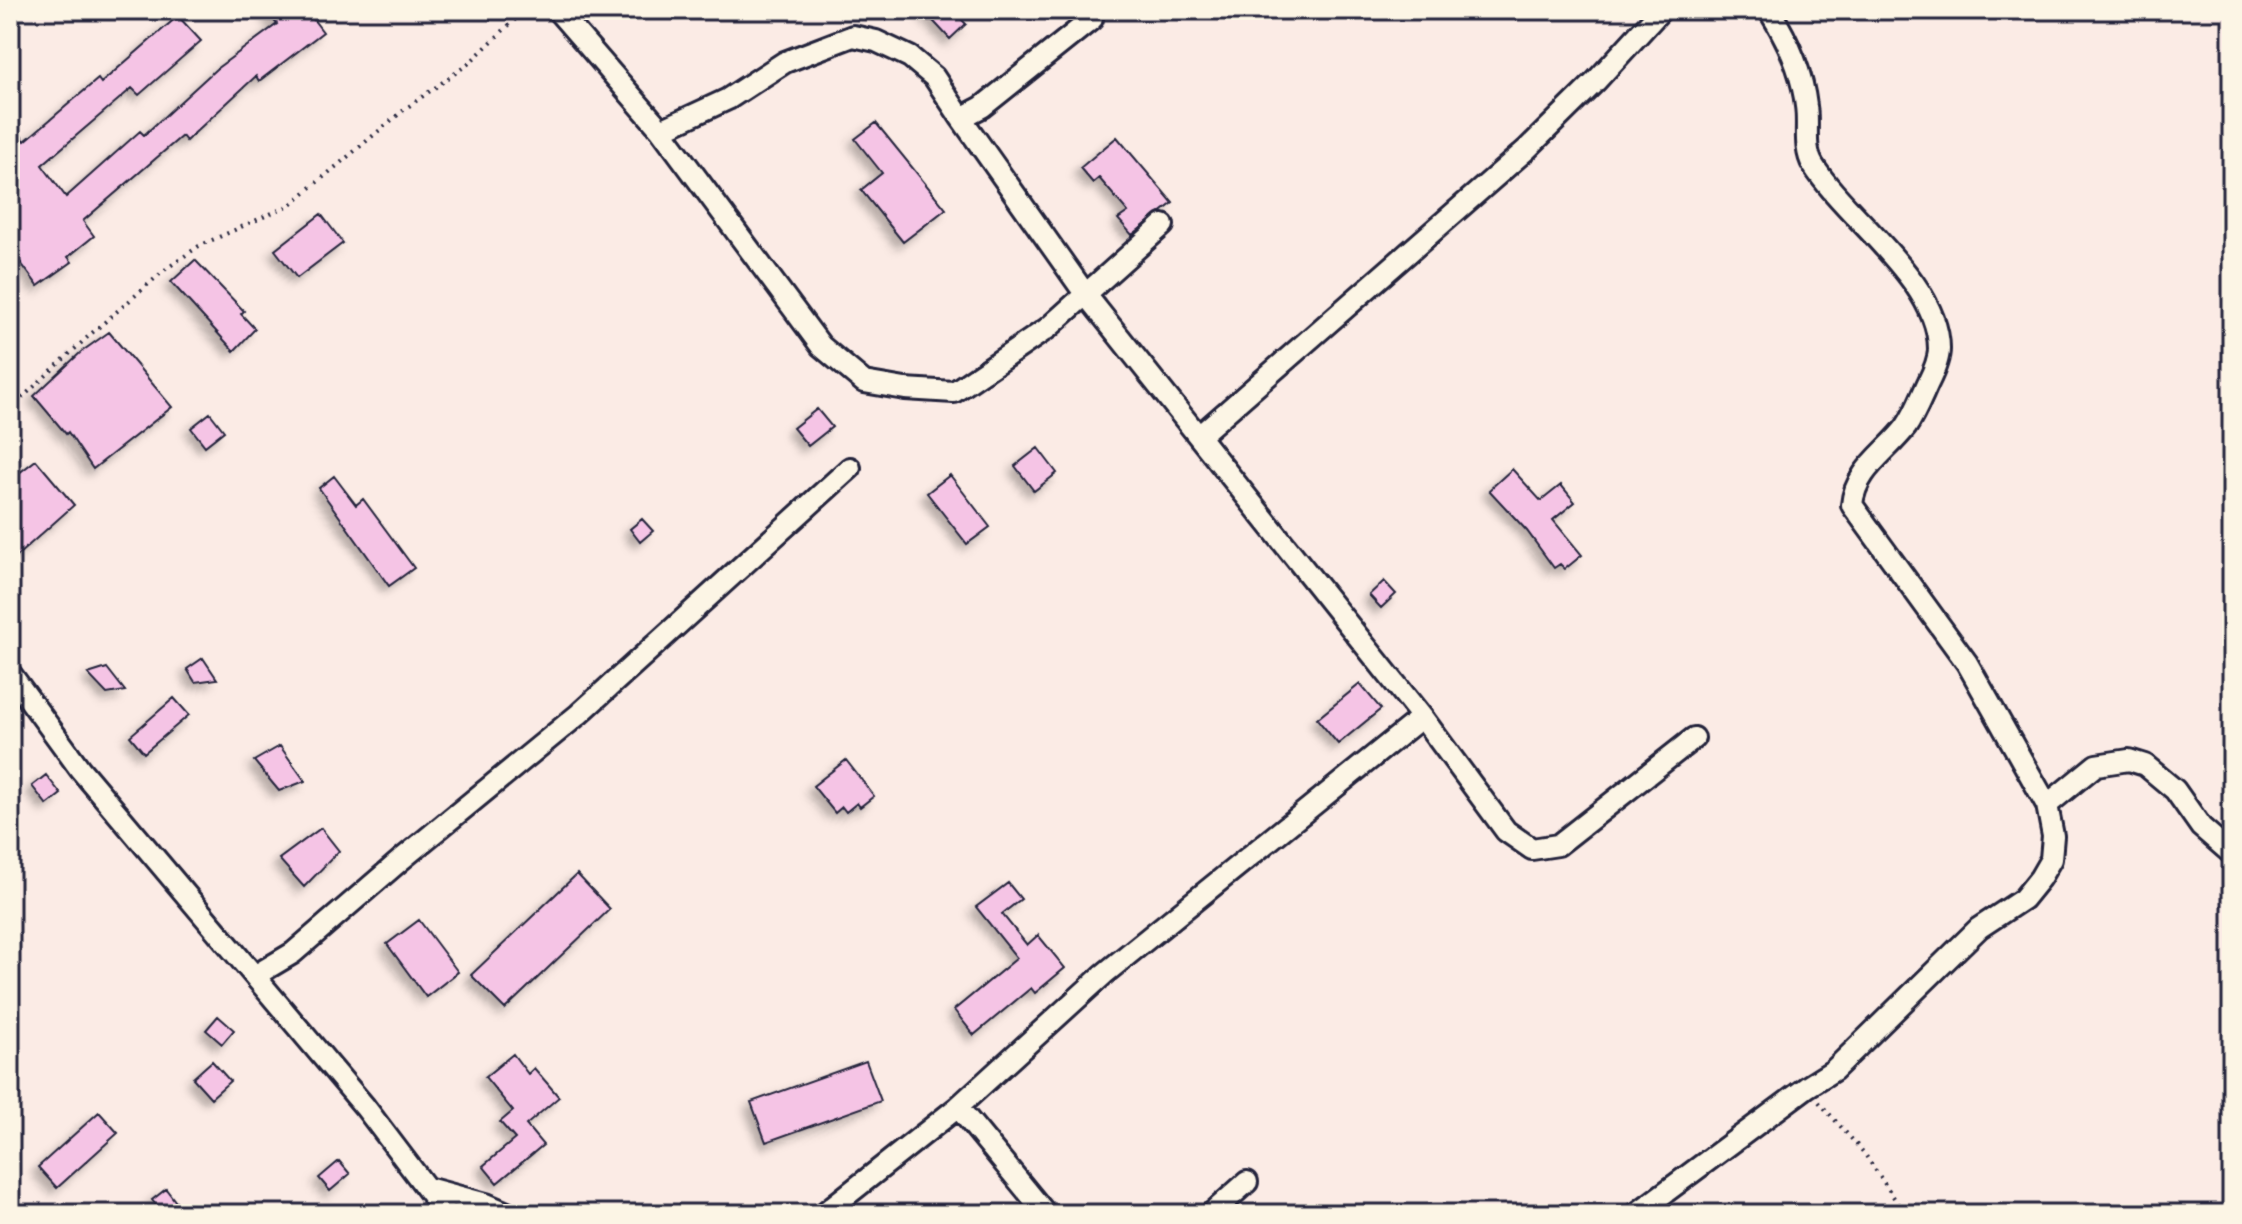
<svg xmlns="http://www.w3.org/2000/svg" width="2242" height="1224" font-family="'Patrick Hand',sans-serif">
<defs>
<filter id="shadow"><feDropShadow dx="-6" dy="6" stdDeviation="4" flood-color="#0004"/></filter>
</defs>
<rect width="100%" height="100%" fill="#fbebe5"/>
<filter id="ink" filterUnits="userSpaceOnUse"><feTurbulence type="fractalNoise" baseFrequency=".0125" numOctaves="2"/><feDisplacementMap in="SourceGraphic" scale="16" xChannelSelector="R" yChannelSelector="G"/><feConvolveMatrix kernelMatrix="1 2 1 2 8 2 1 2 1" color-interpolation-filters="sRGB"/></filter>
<g filter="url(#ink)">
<path fill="#f5c4e5" stroke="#22223b" stroke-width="2" filter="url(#shadow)" d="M265,10H306L323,32L259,81L256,76L186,141L182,136L83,221L94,236L68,257L72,262L38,286L10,248V121L25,141L98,79L101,83L178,16L201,41L139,95L132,88L42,165L66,197L140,131L144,135L216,69L277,24Z
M923,10H953L966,24L950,39Z
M876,123L946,209L903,242L861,190L882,173L855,139Z
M1117,137L1173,203L1132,235L1118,219L1128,212L1099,178L1093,183L1080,168Z
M321,214L343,243L297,278L275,250Z
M195,260L244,311L241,314L255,329L234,351L171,282Z
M109,332L172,407L93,469L68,432L66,434L34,396L81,352Z
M817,409L832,427L808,446L793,428Z
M210,413L224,431L205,446L191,428Z
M1038,448L1057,473L1034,491L1015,466Z
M36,460L74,505L10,562V480Z
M1512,469L1541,501L1561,485L1575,502L1553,520L1582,555L1565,569L1560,564L1554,568L1527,531L1489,490Z
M950,475L990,527L967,544L927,493Z
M334,476L356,505L363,499L414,568L389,586L319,488Z
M642,519L653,531L640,542L630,529Z
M1384,581L1396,594L1381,608L1369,595Z
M203,658L217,679L195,682L187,669Z
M107,668L125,691L107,694L88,674Z
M1360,684L1381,709L1338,744L1317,719Z
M174,698L189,715L144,753L130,736Z
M280,746L305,781L279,791L254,761Z
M846,760L874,796L860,807L857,803L846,812L842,807L835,813L813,786Z
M46,775L61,794L47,805L32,786Z
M321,828L339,851L304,887L279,859Z
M577,874L610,909L505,1009L471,975Z
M1008,883L1021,899L1002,914L1027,945L1038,935L1065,968L1035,993L1031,988L974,1035L954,1010L1017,958L976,907Z
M419,920L458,972L426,997L387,944Z
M218,1016L234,1030L222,1044L206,1030Z
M513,1054L528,1074L534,1068L559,1097L526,1125L543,1145L497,1183L483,1166L515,1139L500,1122L513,1111L485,1077Z
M212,1061L230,1081L211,1098L193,1078Z
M866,1061L881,1101L766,1142L751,1102Z
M99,1112L118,1133L57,1188L38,1167Z
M339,1161L350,1174L330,1191L319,1178Z
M166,1189L185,1214H163L152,1200Z"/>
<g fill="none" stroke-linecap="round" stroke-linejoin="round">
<defs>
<path id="minor" d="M557,10L661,130L728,99L785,62L853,36L876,41L910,57L934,77L961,118L982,107L1092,19
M961,118L1086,295L1422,717L1506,831L1532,849L1558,845L1694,738
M661,130L821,346L864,382L905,389L954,392L1048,328L1163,225
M1199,436L1527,149L1596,81L1661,10
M10,673L80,769L365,1107L446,1214
M2047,805L2096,765L2129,760L2145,765L2175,790L2201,827L2232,854
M256,975L293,953L402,859L579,714L850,468
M958,1107L1046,1214
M427,1188L486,1204L509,1214
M823,1214L958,1107L1104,974L1422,717
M1211,1214L1247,1182
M1636,1214L1807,1087L1834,1070L1979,928L2023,899L2040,878L2051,859L2053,836L2047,805L1967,663L1852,505C1855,470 1886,453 1906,427C1915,414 1921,398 1928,383C1933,373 1939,360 1939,349C1939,281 1846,218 1813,165C1803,148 1809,125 1806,106C1802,71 1788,40 1769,10"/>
</defs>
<use href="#minor" stroke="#22223b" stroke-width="26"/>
<path stroke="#22223b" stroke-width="4" stroke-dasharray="2 6" stroke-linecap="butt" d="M10,409L92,333L166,269L199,246L290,205L405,109L468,64L525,10
M1819,1102L1864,1153L1905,1214"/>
<use href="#minor" stroke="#fcf5e5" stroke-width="20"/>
</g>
</g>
<rect width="2242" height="1224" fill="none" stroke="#fcf5e5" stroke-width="40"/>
<rect x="20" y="20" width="2202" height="1184" fill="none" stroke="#22223b" stroke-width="3" filter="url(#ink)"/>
</svg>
